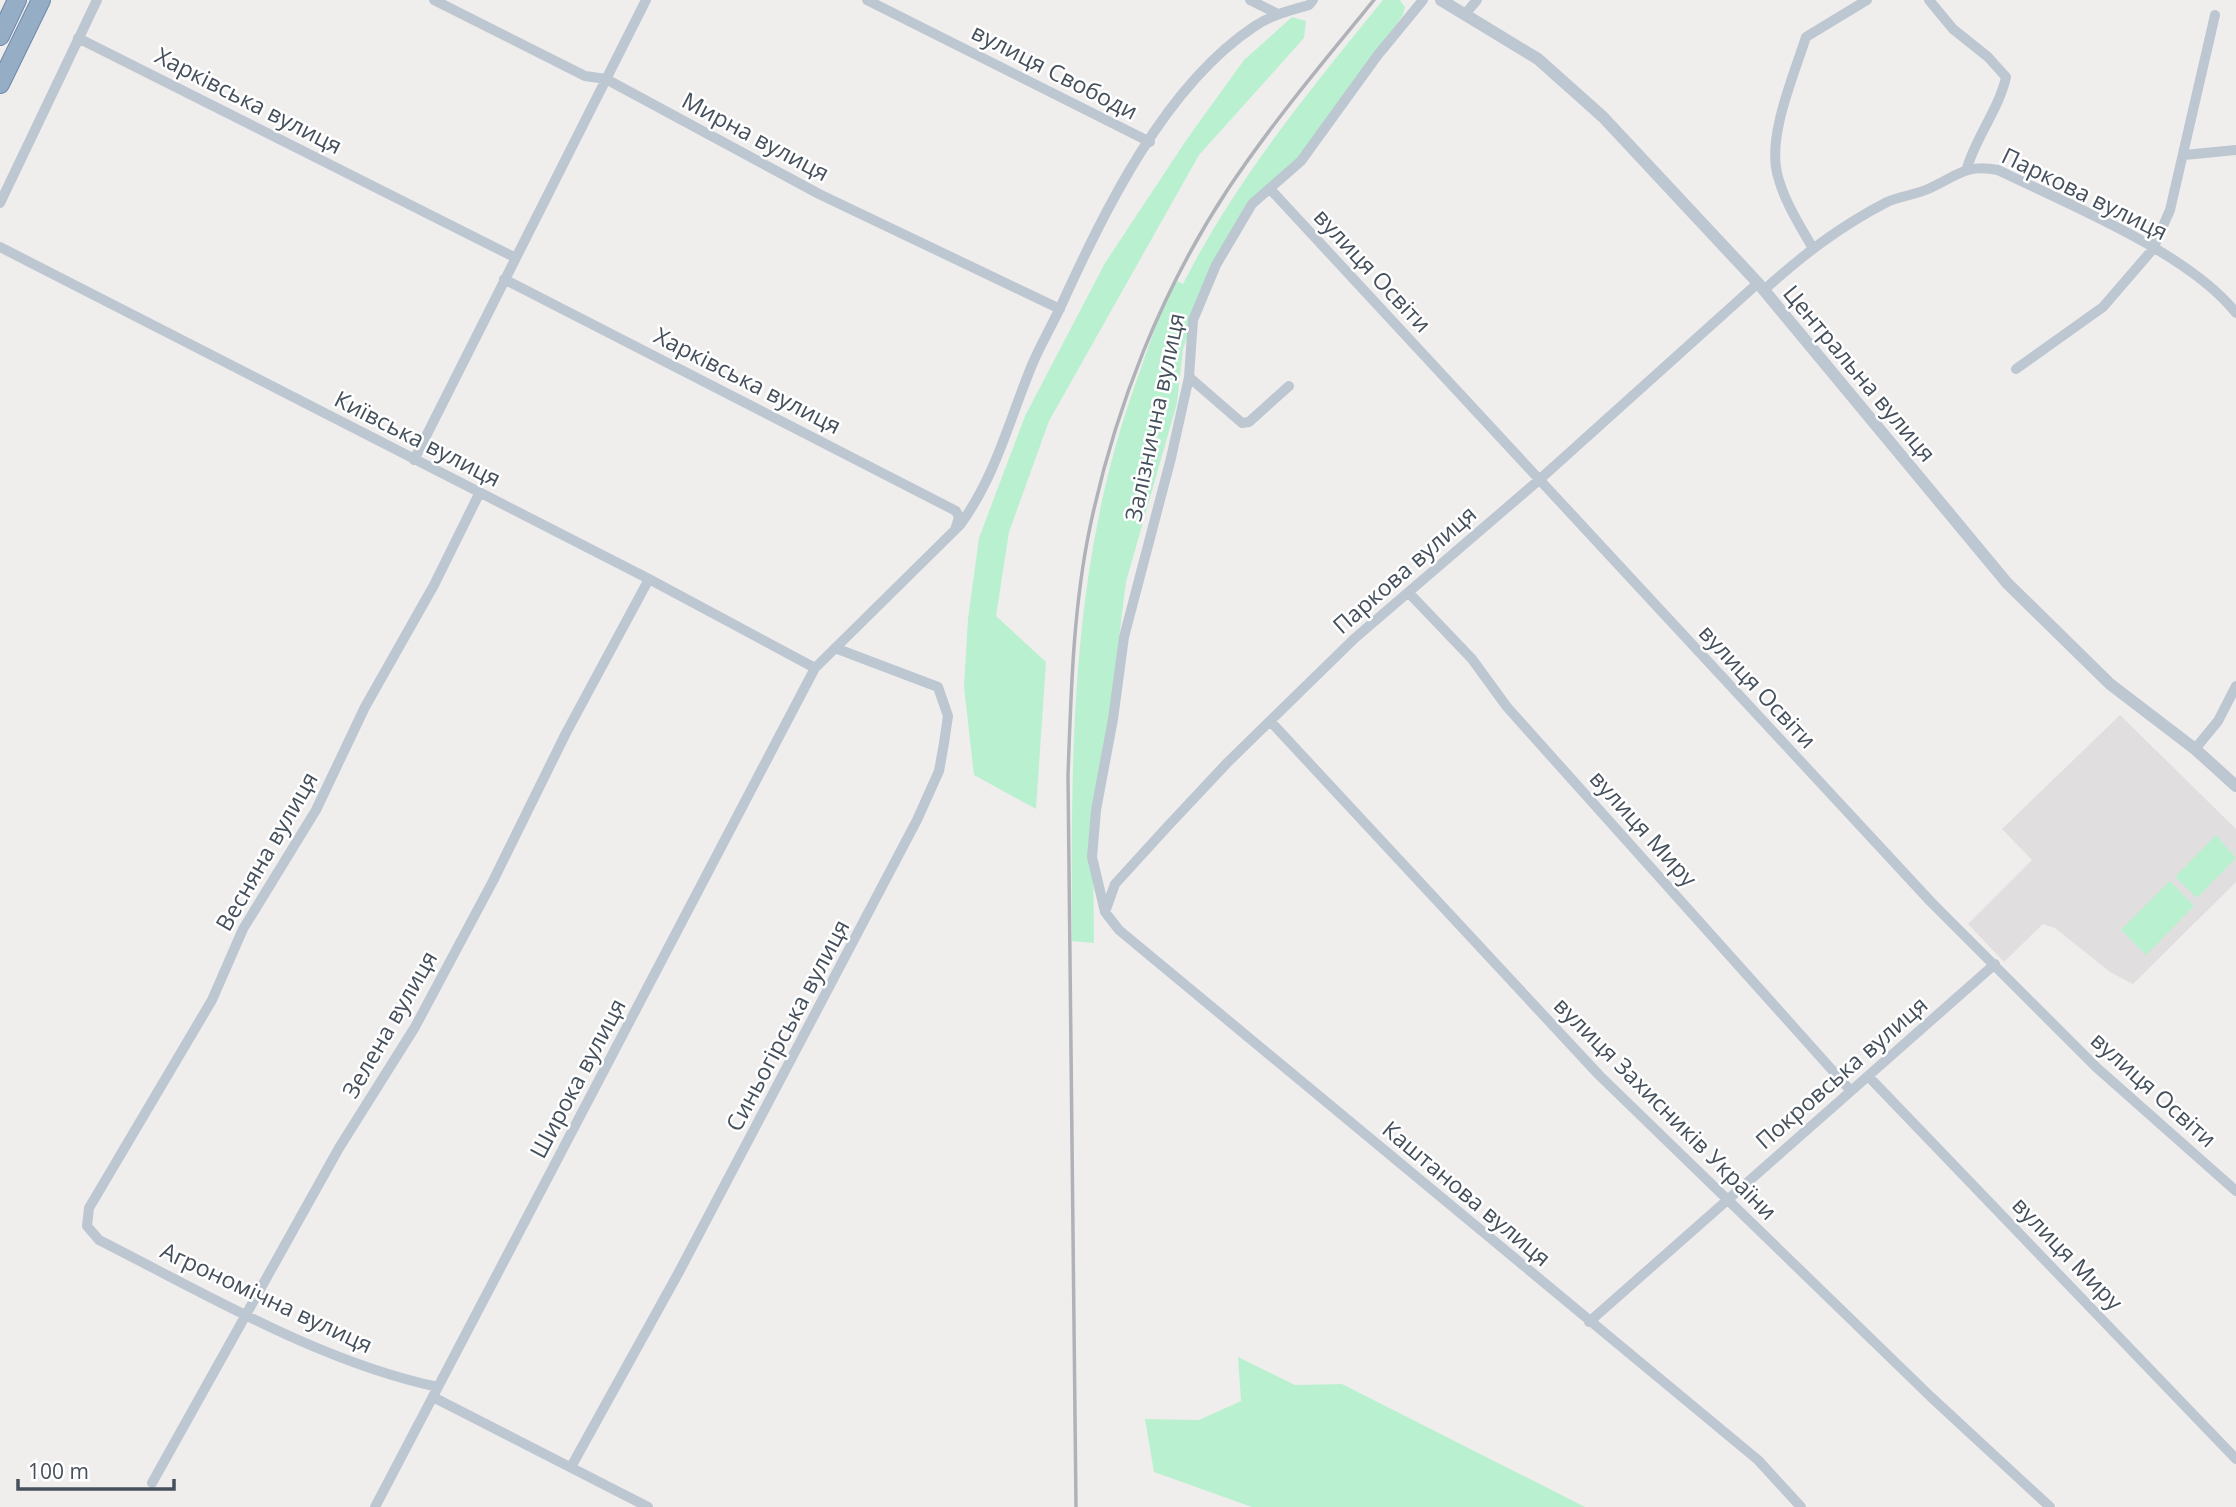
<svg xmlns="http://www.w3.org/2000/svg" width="2236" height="1507" font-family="'Open Sans',sans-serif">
<rect width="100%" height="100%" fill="#f0eded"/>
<path fill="#e1dedf" d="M2120,715L2236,829V882L2133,984L2110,972L2055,928L2043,924L2004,962L1968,924L2032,860L2002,829Z"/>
<path fill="#b9f1d0" d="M1383,0H1400L1405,7L1403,15L1300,156L1263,192L1204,290L1183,349L1177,403L1126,582L1093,846L1094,943L1072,941C1071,750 1070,568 1135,385C1148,350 1158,313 1177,281L1183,284C1236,179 1310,90 1383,0Z
M1292,17L1306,21L1304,38L1199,155L1049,421L1009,532L996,616L1046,662L1036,809L974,775L964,687L968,619L979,538L1025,416L1105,263L1187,139L1244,60Z
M2216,835L2236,858L2197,898L2175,877Z
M2170,881L2194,906L2146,955L2121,930Z
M1238,1357L1295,1385L1342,1384L1585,1507H1252L1154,1472L1145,1419L1199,1420L1241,1401Z"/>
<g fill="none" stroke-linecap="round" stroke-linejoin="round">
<defs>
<path id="trunk" d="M0,36L17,0
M0,84L41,0"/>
</defs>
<use href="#trunk" stroke="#6d89ab" stroke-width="20"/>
<path stroke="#bdc7d1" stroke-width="10" d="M434,0L585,76L606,79L819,194L1060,309
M867,0L1150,142
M1250,0L1278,14
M1423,0L1377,56L1301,161L1252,204L1216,265L1193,320L1189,377L1171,458L1124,637L1113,719L1096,810L1092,857L1105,912L1119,930L1758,1460L1801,1507
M1929,0L1953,29L1988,57L2006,77C1999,109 1976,137 1967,168
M1466,13L1477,0
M78,38L514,257
M2184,155L2236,150
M1270,189L1931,902L2096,1067L2236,1191
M0,203L97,0
M0,247L649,579L815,668
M1812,247C1799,224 1783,199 1777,173C1768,134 1794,75 1806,37L1867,0
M504,279L956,511L959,517L956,527
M1764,290C1804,254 1839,227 1887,202C1900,196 1915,195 1928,189C1956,177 1965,163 1998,170C2068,204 2189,253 2236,313
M2016,369L2103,307L2153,249L2170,210L2215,15
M1189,377L1242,423L1249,422L1289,386
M414,460L646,0
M1409,593L1472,659L1507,707L1850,1090
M1270,721L1599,1075L1931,1397L2050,1507
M2195,749L2218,721L2236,686
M1105,912L1115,884L1167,827L1227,763L1355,638L1539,480L1758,283
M1868,1076L2236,1459
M1589,1322L1995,964
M438,1387C320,1362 206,1294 99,1240L87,1226L89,1208L212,1000L243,929L316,810L365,707L434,585L479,494
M433,1397L648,1507
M571,1467L680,1270L917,820L939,771L944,743L948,716L938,687L835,648
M152,1483L339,1148L415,1027L493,881L566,733L649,579
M375,1507L815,668L960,525C996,476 1009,420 1032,365C1040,346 1051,327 1060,308C1104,212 1164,86 1255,26C1271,15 1291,10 1309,5L1313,0"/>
<path stroke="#bdc7d1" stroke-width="12" d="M1441,0L1538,59L1603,117L1758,283L2007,583L2110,684L2195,749L2236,786"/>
<use href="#trunk" stroke="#96adc6" stroke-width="18"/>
<path stroke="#afb2b8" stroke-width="3.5" d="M1076,1507L1068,776C1071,693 1073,608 1090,527C1115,408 1161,291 1228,189C1272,123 1323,62 1374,0"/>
</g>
<g text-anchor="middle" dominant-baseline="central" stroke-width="5" stroke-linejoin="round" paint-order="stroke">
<g font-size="23" fill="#45505c" stroke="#fff">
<text transform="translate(1055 71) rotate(27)">вулиця Свободи</text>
<text transform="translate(249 100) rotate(27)">Харківська вулиця</text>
<text transform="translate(756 136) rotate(28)">Мирна вулиця</text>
<text transform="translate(2085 193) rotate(26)">Паркова вулиця</text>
<text transform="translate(1373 270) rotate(47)">вулиця Освіти</text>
<text transform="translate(1860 373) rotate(50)">Центральна вулиця</text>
<text transform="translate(748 380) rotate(27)">Харківська вулиця</text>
<text transform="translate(1154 417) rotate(-78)">Залізнична вулиця</text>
<text transform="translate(418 438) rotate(27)">Київська вулиця</text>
<text transform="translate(1404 569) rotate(-41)">Паркова вулиця</text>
<text transform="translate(1758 686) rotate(47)">вулиця Освіти</text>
<text transform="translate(1644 828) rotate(48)">вулиця Миру</text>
<text transform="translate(266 851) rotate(-60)">Весняна вулиця</text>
<text transform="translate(389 1024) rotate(-60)">Зелена вулиця</text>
<text transform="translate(787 1025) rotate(-62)">Синьогірська вулиця</text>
<text transform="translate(1841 1072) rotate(-41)">Покровська вулиця</text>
<text transform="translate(577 1078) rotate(-62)">Широка вулиця</text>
<text transform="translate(2154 1089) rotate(42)">вулиця Освіти</text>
<text transform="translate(1666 1108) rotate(45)">вулиця Захисників України</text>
<text transform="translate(1467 1193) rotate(40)">Каштанова вулиця</text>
<text transform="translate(2068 1253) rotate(46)">вулиця Миру</text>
<text transform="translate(267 1297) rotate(25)">Агрономічна вулиця</text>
</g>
</g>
<path d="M18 1479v10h156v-10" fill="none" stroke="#45505c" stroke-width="3.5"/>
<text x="28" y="1479" font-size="21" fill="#45505c" stroke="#ffffff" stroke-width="5" paint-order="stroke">100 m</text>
</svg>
